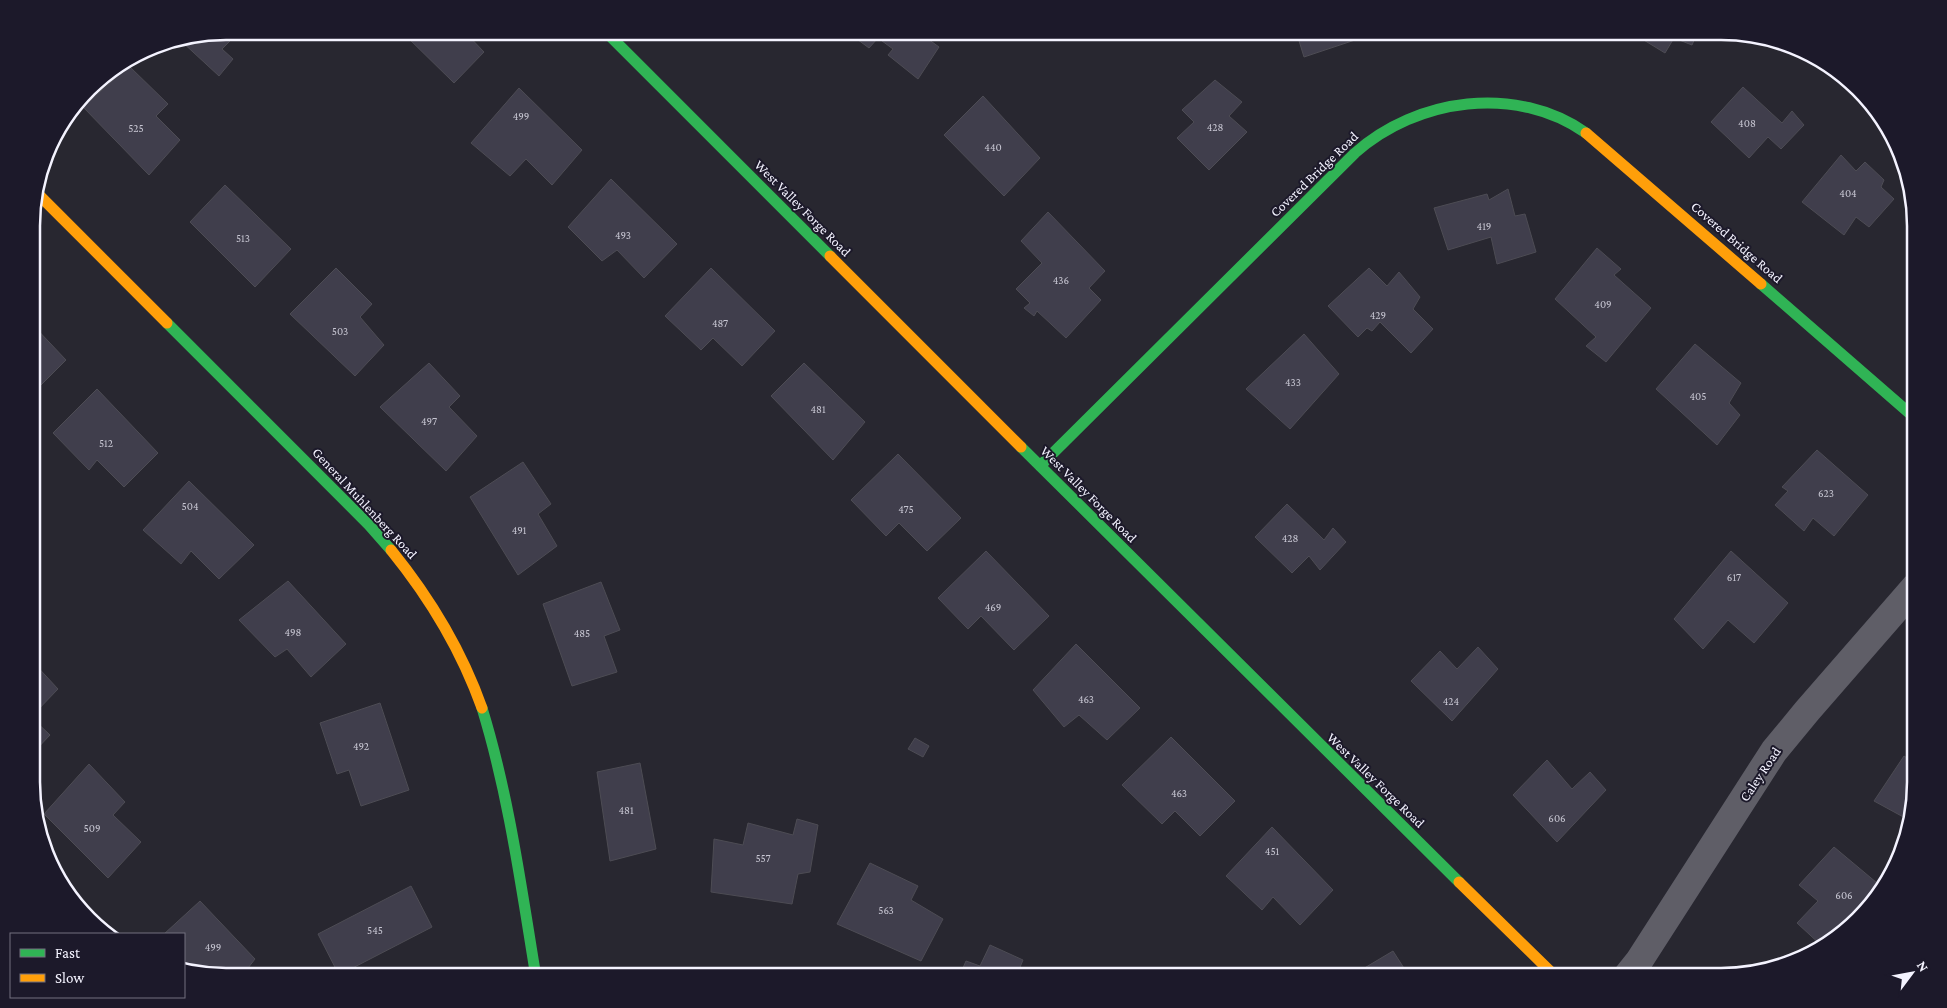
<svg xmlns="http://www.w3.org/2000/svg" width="1947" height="1008" font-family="'Crimson Pro',serif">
<rect width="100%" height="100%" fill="#282730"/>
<path fill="#403e4c" stroke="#4d4c54" d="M226,31H240L222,49L233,59L219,76L180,40Z
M401,31H464L484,52L454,83Z
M846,31H917L939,47L918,79L888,55L893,49L878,38L869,48Z
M1296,31H1365L1367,36L1304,57Z
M1629,31H1698L1692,45L1674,38L1665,53Z
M129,66L168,104L156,116L180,140L149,175L83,107Z
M1215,80L1242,102L1229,116L1247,132L1209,170L1177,138L1194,122L1182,110Z
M1743,87L1782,123L1792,111L1804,125L1781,149L1768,137L1749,158L1711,122Z
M519,88L582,150L552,185L526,159L510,176L471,143Z
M983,96L1040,158L1004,196L944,135Z
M1841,155L1856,171L1865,162L1884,180L1881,187L1894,199L1869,227L1856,217L1844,235L1802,202Z
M611,179L677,244L644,278L617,250L602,261L568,227Z
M225,185L291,249L255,287L190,222Z
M1508,189L1515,216L1525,214L1536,252L1497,264L1491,237L1448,250L1434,208L1487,194L1489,200Z
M1048,212L1105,271L1089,288L1101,300L1066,338L1037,311L1034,316L1024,308L1030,303L1016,289L1042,263L1021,241Z
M1597,248L1621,269L1614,275L1651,308L1606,362L1586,346L1596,337L1555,299Z
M336,268L372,304L360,317L384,345L355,376L290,314Z
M711,268L775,331L742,366L713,338L701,350L665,316Z
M1369,268L1387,286L1399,272L1420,297L1413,309L1433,329L1411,353L1380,322L1372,331L1367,328L1358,337L1328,306Z
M32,324L66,360L33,393H32Z
M1304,334L1339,374L1290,429L1246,389Z
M1695,344L1741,383L1729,403L1740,415L1717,445L1656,389Z
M429,363L460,396L449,407L477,436L446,471L380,407Z
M804,363L865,422L833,460L771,396Z
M97,389L158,453L124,487L97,460L89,470L53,433Z
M1817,450L1868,495L1834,536L1813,518L1804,531L1775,505L1788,491L1782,487Z
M898,454L961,518L927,551L899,523L886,536L851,500Z
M523,462L551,504L538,514L557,546L518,575L470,497Z
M189,481L254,545L219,579L191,551L181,564L143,530Z
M1287,504L1324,540L1333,528L1346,542L1320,570L1309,556L1292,573L1255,537Z
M986,551L1049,616L1014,650L981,616L968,629L938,598Z
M1731,551L1788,603L1754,643L1728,620L1703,649L1674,619Z
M288,581L346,644L311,677L287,649L275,657L239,620Z
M601,582L620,630L604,636L617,672L572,686L543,604Z
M1076,644L1140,708L1107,740L1079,715L1064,727L1033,690Z
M1478,647L1498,669L1452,721L1411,681L1440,651L1457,669Z
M33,662L58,689L33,715Z
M380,703L409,790L361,806L349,770L337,774L320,723Z
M33,719L50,735L33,753Z
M1171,737L1235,801L1200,836L1175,811L1162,824L1122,785Z
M915,738L929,746L923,757L908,749Z
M1904,756L1916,764V783L1907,819L1874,801Z
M1547,760L1572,789L1590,772L1606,790L1557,842L1513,795Z
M640,763L656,849L610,861L597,772Z
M89,764L125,802L113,815L141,842L108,878L44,814Z
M797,819L818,825L810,872L798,874L792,904L711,892L714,839L743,845L748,823L793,835Z
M1272,827L1333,890L1300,925L1273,897L1262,910L1226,876Z
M1834,847L1883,888L1850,926L1823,947L1797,923L1818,901L1799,885Z
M870,863L918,886L911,900L943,919L921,961L837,924Z
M411,886L432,927L339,975L318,934Z
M200,901L255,959L248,968L257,977H226L184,967V934H164Z
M990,945L1023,960L1016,977H959L966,961L980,966Z
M1393,951L1409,976H1351Z"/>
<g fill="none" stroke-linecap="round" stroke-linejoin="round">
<path stroke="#5f5e67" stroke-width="28" d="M1627,976L1639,961L1774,751L1807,711L1915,587"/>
<path stroke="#30b455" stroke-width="11" d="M605,31L830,256
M1761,284L1915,418
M167,323L369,525L391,550
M1021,447L1459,882
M1040,466L1355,153C1417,98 1516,84 1586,133
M482,708C509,796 521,886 536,977"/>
<path stroke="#ff9f0a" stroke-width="11" d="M1586,133L1761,284
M37,193L167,323
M830,256L1021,447
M391,550C430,598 461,649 482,708
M1459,882L1555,976"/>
</g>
<g text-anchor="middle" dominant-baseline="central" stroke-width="4" stroke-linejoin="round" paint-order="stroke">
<g font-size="11" fill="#c7c6d2">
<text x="521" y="116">499</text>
<text x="1747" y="123">408</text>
<text x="1215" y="127">428</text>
<text x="136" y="128">525</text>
<text x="993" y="147">440</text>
<text x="1848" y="193">404</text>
<text x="1484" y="226">419</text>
<text x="623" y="235">493</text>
<text x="243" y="238">513</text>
<text x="1061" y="280">436</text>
<text x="1603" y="304">409</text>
<text x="1378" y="315">429</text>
<text x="720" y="323">487</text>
<text x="340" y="331">503</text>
<text x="1293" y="382">433</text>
<text x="1698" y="396">405</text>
<text x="818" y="409">481</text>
<text x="429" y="421">497</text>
<text x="106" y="443">512</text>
<text x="1826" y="493">623</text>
<text x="190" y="506">504</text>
<text x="906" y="509">475</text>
<text x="519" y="530">491</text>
<text x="1290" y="538">428</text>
<text x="1734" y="577">617</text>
<text x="993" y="607">469</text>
<text x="293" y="632">498</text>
<text x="582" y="633">485</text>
<text x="1086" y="699">463</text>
<text x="1451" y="701">424</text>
<text x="361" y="746">492</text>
<text x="1179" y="793">463</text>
<text x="626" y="810">481</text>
<text x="1557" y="818">606</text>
<text x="92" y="828">509</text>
<text x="1272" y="851">451</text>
<text x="763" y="858">557</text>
<text x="1844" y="895">606</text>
<text x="886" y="910">563</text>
<text x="375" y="930">545</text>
<text x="213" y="947">499</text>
</g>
<g font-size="14" fill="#f4f3ff" stroke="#1c192a">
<text transform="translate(1314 174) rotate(-44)">Covered Bridge Road</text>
<text transform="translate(803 208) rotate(45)">West Valley Forge Road</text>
<text transform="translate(1737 242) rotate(41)">Covered Bridge Road</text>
<text transform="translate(1089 494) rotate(45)">West Valley Forge Road</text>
<text transform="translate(365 503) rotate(47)">General Muhlenberg Road</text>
<text transform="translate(1760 774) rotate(-56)">Caley Road</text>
<text transform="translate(1376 780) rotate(44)">West Valley Forge Road</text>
</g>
</g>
<path d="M0 0H1947V1008H0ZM226 40H1721A186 186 0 0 1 1907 226V782A186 186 0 0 1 1721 968H226A186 186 0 0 1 40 782V226A186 186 0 0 1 226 40Z" fill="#1c192a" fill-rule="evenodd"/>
<path fill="none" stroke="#f4f3ff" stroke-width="2.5" d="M226 40H1721A186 186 0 0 1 1907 226V782A186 186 0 0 1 1721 968H226A186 186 0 0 1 40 782V226A186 186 0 0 1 226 40Z"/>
<rect x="10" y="933" width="175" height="65" fill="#1c192a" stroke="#72707f"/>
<rect x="20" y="949" width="25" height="8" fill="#30b455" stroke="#72707f"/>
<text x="55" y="958" font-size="15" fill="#f4f3ff">Fast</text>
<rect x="20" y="974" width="25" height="8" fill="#ff9f0a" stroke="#72707f"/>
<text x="55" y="983" font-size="15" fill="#f4f3ff">Slow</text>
<g transform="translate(1912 973) rotate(58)" stroke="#1c192a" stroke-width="4" paint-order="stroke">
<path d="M0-4L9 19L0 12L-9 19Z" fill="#f4f3ff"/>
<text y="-8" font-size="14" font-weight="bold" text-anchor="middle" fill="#f4f3ff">N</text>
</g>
</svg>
